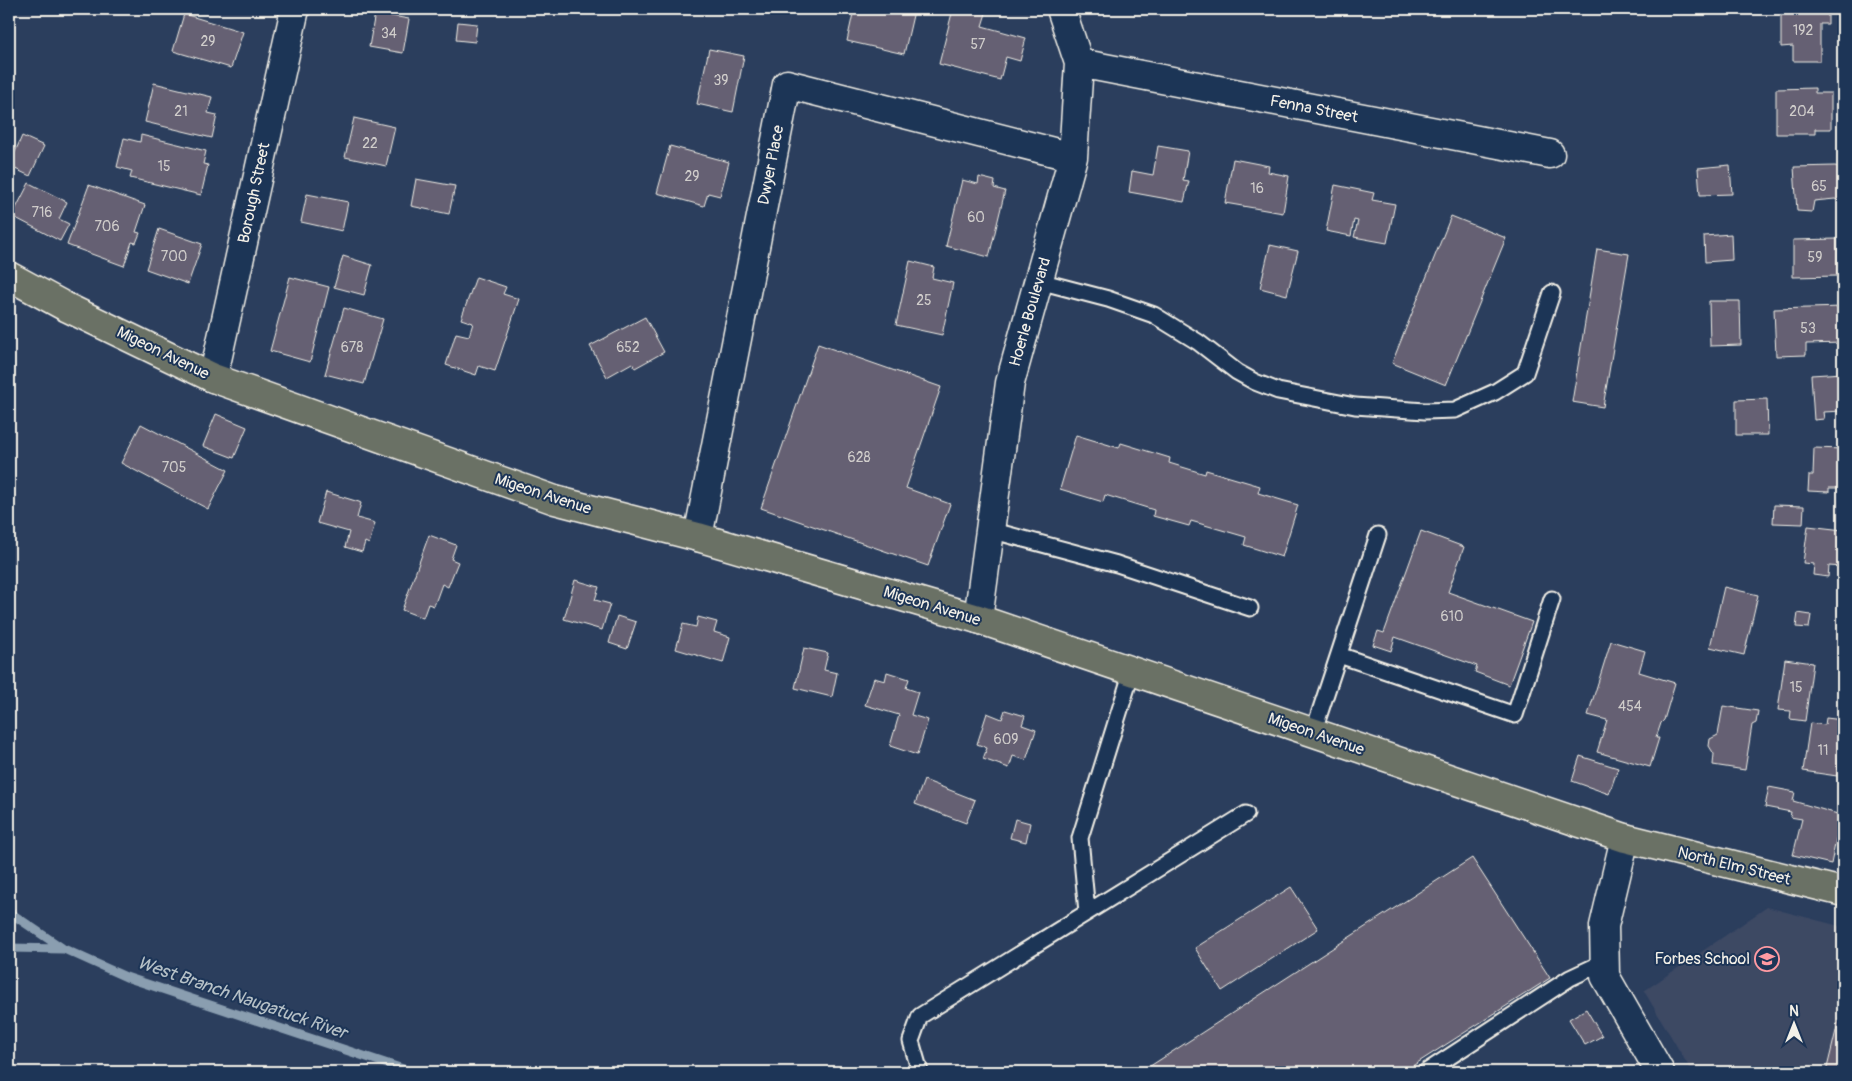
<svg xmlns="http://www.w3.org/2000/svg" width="1852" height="1081" font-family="Pangolin,sans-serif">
<rect width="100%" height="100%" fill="#2b3e5d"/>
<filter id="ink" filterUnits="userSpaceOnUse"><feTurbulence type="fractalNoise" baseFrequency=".02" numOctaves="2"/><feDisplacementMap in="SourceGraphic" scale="10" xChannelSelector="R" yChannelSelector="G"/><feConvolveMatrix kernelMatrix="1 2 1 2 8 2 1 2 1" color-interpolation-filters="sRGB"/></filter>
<g filter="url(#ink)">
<path fill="#3c4864" d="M1767,907L1843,927V1072H1692L1644,991Z"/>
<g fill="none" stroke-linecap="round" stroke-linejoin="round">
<path stroke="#8a9eb0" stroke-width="9" d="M9,912L62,948
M9,948L64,949L126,977L412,1072"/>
</g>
<path fill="#656073" stroke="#f4f1e8" d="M854,9H904L914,11L904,54L847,41Z
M953,9L987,10L982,26L1026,38L1020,61L1006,57L1000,80L939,64Z
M1781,9H1828V24H1820V61H1793V46L1781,47Z
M375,13L409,19L403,53L369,47Z
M184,14L243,32L231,68L173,51Z
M458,22L477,24L475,42L456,40Z
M709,49L744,56L733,112L697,104Z
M154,83L212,97L208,113L217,115L212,138L145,122Z
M1815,88V93H1831V129H1815V134H1776V89Z
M354,118L395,127L386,166L345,157Z
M141,135L206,151L203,164L208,165L201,195L130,178L132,171L117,167L124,138L140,142Z
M22,136L44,146L30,176L9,166Z
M670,146L729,162L720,196L708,193L704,206L657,193Z
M1158,146L1188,151L1183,180L1189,181L1184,202L1129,192L1132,171L1153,175Z
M1233,159L1269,166L1268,172L1289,176L1283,213L1225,203Z
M1730,165L1732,194L1700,195L1698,168Z
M1835,166L1843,168V202L1835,199L1814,201L1812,212L1797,211L1794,167Z
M979,177L995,181L994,188L1005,191L989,257L946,246L962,180L978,184Z
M416,179L455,186L449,214L411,206Z
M29,183L67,202L59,219L69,224L60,241L12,216Z
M89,185L145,205L136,232L140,233L136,243L132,242L124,266L67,245Z
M1335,185L1374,193L1372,200L1395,204L1387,243L1354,237L1358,221L1354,220L1351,236L1326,231Z
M307,194L348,202L342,231L301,222Z
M1451,216L1506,238L1446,385L1392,363Z
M159,229L202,244L188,284L146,269Z
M1731,234L1732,260L1705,262L1704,236Z
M1837,239V276L1793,277V240Z
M1270,245L1298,251L1287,295L1260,288Z
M1597,249L1629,254L1603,407L1572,402Z
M343,256L372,265L364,295L334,287Z
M910,261L934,267L932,278L953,283L942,335L896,325Z
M290,277L329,287L310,362L270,351Z
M476,277L506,287L503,294L519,299L495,371L479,366L476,375L446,365L456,333L469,336L473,323L461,319Z
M1709,301H1740L1741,345L1710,346Z
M1843,307V343L1806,344V355L1776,356L1774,309Z
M344,308L383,319L364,384L325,374Z
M645,317L664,352L635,368L632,363L607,377L590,346Z
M818,344L941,387L906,488L950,504L928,566L761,508Z
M1843,373V411L1823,412L1824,419L1814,420L1811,375Z
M1767,399L1768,435H1736V400Z
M216,414L247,427L234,458L203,446Z
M141,424L228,470L208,509L121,463Z
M1076,435L1119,448L1121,443L1170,458L1169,463L1205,474L1206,470L1260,486L1258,493L1298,505L1282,557L1244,545L1246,537L1191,521L1189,526L1153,516L1154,510L1105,495L1103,502L1060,489Z
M1814,448L1843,449V488H1829V492L1808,491L1809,475H1813Z
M326,492L359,502L361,503L357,518L375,523L369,544L365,542L362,552L345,547L349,532L317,523Z
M1774,505L1804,506L1803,524L1773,523Z
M1808,526L1843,530V567L1829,566L1828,577L1813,575L1814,564L1803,563Z
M1421,531L1464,547L1448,592L1532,622L1509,685L1475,672L1477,666L1395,637L1391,651L1373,645L1378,631L1384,633Z
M429,535L456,545L451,559L458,562L448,587L442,584L434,606L428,604L423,618L402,610Z
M575,580L599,587L595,600L610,604L602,630L564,619Z
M1724,587L1758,595L1744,655L1710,647Z
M1798,613L1811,615L1809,628L1796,627Z
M617,616L636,622L627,649L609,643Z
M698,617L717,622L714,632L730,637L723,663L676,649L683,624L696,627Z
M1611,641L1645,651L1639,672L1675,683L1664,720L1661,723L1656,738H1659L1650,767L1597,752L1607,720L1588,715Z
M804,648L828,653L824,670L837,673L832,697L795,688Z
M1785,659L1813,663L1805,721L1790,719L1791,711L1778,710Z
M887,672L909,679L906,688L918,692L911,715L928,720L917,755L890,746L899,715L865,705L874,678L885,681Z
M1723,706L1758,711L1756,723L1752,725L1745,770L1713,765L1714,754L1709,746L1710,739L1718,735Z
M1005,710L1025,716L1022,725L1036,730L1026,760L1013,756L1009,768L983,759L987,748L977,744L987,713L1002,719Z
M1826,718L1843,720L1837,776L1803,771L1810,723L1825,725Z
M1580,756L1618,768L1609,794L1572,781Z
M924,780L975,800L966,823L915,804Z
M1769,787L1795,792L1793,801L1841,815L1831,864L1793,855L1802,819L1790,817L1791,812L1765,807Z
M1015,819L1030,823L1026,842L1010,838Z
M1472,858L1550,978L1403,1072H1141Z
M1291,887L1318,929L1222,991L1195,948Z
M1843,1002V1072H1826Z
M1586,1009L1602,1036L1585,1045L1569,1019Z"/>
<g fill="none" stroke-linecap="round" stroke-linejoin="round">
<defs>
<path id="service" d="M1039,281L1108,299L1154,315L1198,342L1237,372L1255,382L1278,391L1355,406L1425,411L1455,410L1495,392L1525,373L1552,293
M990,530L1117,564L1250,608
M1339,655L1515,715L1552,599
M1313,733L1378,535
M1087,912L1080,838L1132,671
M920,1072L911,1041L920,1016L1246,814
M1426,1072L1570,978L1604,962"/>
<path id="minor" d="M1079,63L1550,154
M213,378L295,9
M698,537L787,84L1073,157
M978,619L1010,383L1073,157L1079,63L1061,9"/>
<path id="secondary" d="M1625,838L1604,926L1605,976L1660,1072"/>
<path id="primary" d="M9,276L68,308L213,378L555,500L698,537L978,619L1625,838L1843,892"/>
</defs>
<use href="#service" stroke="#f4f1e8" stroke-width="19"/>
<use href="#minor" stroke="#f4f1e8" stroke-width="31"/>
<use href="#secondary" stroke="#f4f1e8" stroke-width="31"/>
<use href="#primary" stroke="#f4f1e8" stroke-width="31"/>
<use href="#service" stroke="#1d3557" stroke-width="15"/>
<use href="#minor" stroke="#1d3557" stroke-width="28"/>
<use href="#secondary" stroke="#1d3557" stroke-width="28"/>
<use href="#primary" stroke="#6b7165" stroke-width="28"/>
</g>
</g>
<defs>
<symbol id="school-ring" viewBox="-11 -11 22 22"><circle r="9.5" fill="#1d3557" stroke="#ff9aa2" stroke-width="1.5"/><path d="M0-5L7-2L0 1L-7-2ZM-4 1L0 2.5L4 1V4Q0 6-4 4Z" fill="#ff9aa2"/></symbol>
</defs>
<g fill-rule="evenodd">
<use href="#school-ring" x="1753" y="945" width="28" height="28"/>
</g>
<g text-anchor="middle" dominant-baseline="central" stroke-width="4" stroke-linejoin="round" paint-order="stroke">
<g font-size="14" fill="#d0cdcb">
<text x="1803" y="30">192</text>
<text x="389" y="33">34</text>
<text x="208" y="41">29</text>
<text x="978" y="44">57</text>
<text x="721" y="80">39</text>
<text x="181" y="111">21</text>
<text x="1802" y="111">204</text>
<text x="370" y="143">22</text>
<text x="164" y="166">15</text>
<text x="692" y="176">29</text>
<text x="1819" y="186">65</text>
<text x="1257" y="188">16</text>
<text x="42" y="212">716</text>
<text x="976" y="217">60</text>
<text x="107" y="226">706</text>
<text x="174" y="256">700</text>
<text x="1815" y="257">59</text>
<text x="924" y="300">25</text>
<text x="1808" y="328">53</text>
<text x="352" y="347">678</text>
<text x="628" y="347">652</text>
<text x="859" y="457">628</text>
<text x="174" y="467">705</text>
<text x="1452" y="616">610</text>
<text x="1796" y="687">15</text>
<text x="1630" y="706">454</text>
<text x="1006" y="739">609</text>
<text x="1823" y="750">11</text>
</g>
<g font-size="16" fill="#f4f1e8" stroke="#1d3557">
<text transform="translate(1314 109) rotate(11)">Fenna Street</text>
<text transform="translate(771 165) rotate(-79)">Dwyer Place</text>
<text transform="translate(254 193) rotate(-78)">Borough Street</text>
<text transform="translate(1030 312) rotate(-74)">Hoerle Boulevard</text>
<text transform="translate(163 353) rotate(26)">Migeon Avenue</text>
<text transform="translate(543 494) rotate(18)">Migeon Avenue</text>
<text transform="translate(932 606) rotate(17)">Migeon Avenue</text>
<text transform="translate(1316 734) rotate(19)">Migeon Avenue</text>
<text transform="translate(1734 866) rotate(14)">North Elm Street</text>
</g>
<g font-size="16" fill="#f4f1e8" stroke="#1d3557" text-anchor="end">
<text x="1750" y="959">Forbes School</text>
</g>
<g font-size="18" font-style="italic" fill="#b6c1c7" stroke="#1d3557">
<text transform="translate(242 998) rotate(19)">West Branch Naugatuck River</text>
</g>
</g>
<rect width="1852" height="1081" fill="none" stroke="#1d3557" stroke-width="30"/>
<rect x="15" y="15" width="1822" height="1051" fill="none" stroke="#f4f1e8" stroke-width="2" filter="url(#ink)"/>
<g transform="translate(1794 1024)" stroke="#1d3557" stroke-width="4" paint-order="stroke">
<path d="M0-4L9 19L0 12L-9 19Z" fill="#f4f1e8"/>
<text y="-8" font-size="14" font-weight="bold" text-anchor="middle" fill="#f4f1e8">N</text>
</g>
</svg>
